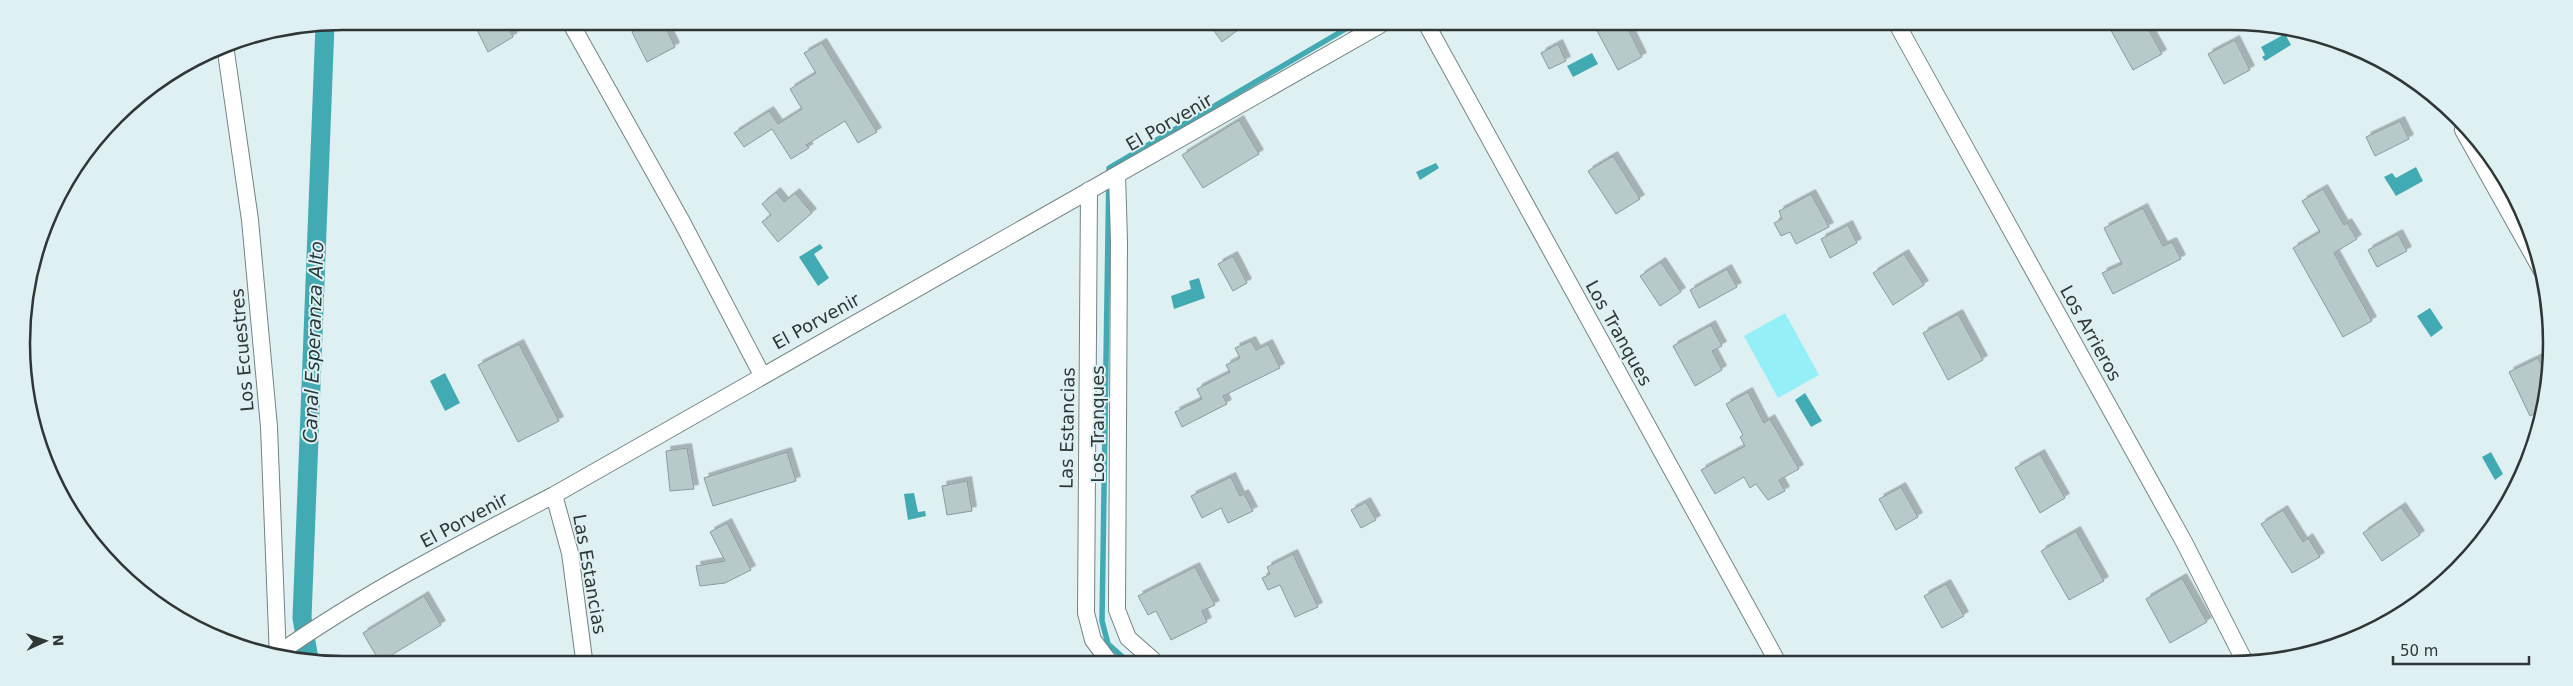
<svg xmlns="http://www.w3.org/2000/svg" width="2573" height="686" font-family="'DejaVu Sans',sans-serif">
<defs>
<filter id="shadow"><feDropShadow dx="4.5" dy="-4.5" stdDeviation="0" flood-color="#0004"/></filter>
</defs>
<rect width="100%" height="100%" fill="#dff0f2"/>
<path fill="#94eff7" d="M1785,313L1819,375L1778,398L1744,336Z"/>
<path fill="#42aab2" d="M2285,34L2291,45L2265,61L2262,57L2265,55L2261,47Z
M1592,53L1598,64L1573,77L1567,66Z
M1436,163L1439,168L1420,180L1416,172Z
M2416,167L2423,181L2396,196L2384,177L2392,173L2396,178Z
M820,244L823,248L814,254L829,278L818,286L799,257Z
M1199,278L1205,298L1174,309L1171,296L1191,289L1189,281Z
M2430,308L2443,328L2431,337L2417,316Z
M445,373L460,403L445,411L430,381Z
M1805,393L1822,421L1811,427L1795,400Z
M2491,452L2503,474L2495,480L2482,457Z
M914,493L918,512L925,511L926,516L908,520L904,494Z"/>
<g fill="none" stroke-linecap="round" stroke-linejoin="round">
<path stroke="#42aab2" stroke-width="5.5" d="M1126,660L1108,644L1102,621L1109,168L1354,24"/>
<path stroke="#42aab2" stroke-width="19" d="M309,659L302,618L325,25"/>
</g>
<path fill="#b8c9ca" stroke="#8b9b9c" filter="url(#shadow)" d="M473,22H506L513,37L488,52Z
M650,22H663L675,47L647,62L632,32Z
M1209,24H1246L1222,42Z
M1604,25H1626L1642,57L1618,70L1596,29Z
M2109,27H2147L2162,54L2133,70Z
M2235,40L2250,70L2224,84L2208,54Z
M822,43L877,132L858,143L845,121L806,145L809,148L791,159L772,129L744,147L734,133L769,111L778,124L802,109L790,89L816,73L804,53Z
M1558,44L1566,61L1549,69L1541,53Z
M1239,120L1259,154L1203,188L1182,155Z
M2400,121L2409,139L2375,156L2366,137Z
M1613,156L1640,199L1616,214L1588,171Z
M2323,189L2344,225L2347,223L2357,239L2334,253L2372,321L2343,337L2293,248L2320,232L2302,201Z
M776,192L784,202L795,193L812,213L778,242L762,222L771,215L762,204Z
M1811,194L1829,227L1796,244L1790,232L1781,236L1774,223L1782,219L1779,211Z
M2143,208L2163,246L2172,242L2181,259L2113,294L2102,273L2122,264L2104,228Z
M1848,225L1857,243L1830,258L1821,239Z
M2398,234L2407,251L2377,267L2368,250Z
M1904,254L1924,285L1893,305L1873,273Z
M1233,256L1247,283L1233,291L1218,264Z
M1661,262L1681,292L1660,306L1640,276Z
M1727,269L1737,287L1699,308L1690,290Z
M1958,314L1983,360L1948,380L1923,333Z
M1711,325L1722,346L1712,351L1722,370L1695,386L1673,346Z
M1251,341L1256,350L1268,344L1280,368L1223,396L1227,404L1182,427L1175,412L1202,399L1197,389L1230,372L1226,365L1240,358L1235,348Z
M519,344L559,421L518,442L478,365Z
M2538,358L2546,374V405L2544,409L2530,416L2509,372Z
M1748,392L1764,423L1770,419L1799,469L1779,480L1785,491L1768,500L1756,484L1750,488L1744,477L1715,494L1701,470L1745,446L1740,437L1743,435L1726,404Z
M687,448L694,489L670,491L666,451Z
M787,452L796,481L713,506L704,478Z
M2040,454L2065,498L2040,513L2015,468Z
M1231,477L1240,496L1244,494L1253,511L1228,523L1221,508L1202,518L1191,496Z
M967,481L972,511L947,515L942,486Z
M1901,487L1918,517L1896,530L1879,499Z
M1366,502L1376,520L1361,528L1351,510Z
M2401,507L2420,535L2382,561L2363,533Z
M2283,510L2303,542L2308,538L2320,557L2292,573L2261,524Z
M727,523L751,570L725,583L700,586L696,566L725,561L710,532Z
M2076,531L2104,581L2069,600L2041,551Z
M1293,554L1318,607L1295,617L1280,585L1268,590L1262,578L1270,574L1267,567Z
M1195,567L1215,605L1202,611L1207,622L1171,640L1156,611L1148,615L1138,596Z
M2182,578L2207,622L2170,643L2146,599Z
M1946,584L1964,616L1942,628L1924,596Z
M424,596L441,625L385,659H378L363,633Z"/>
<g fill="none" stroke-linecap="round" stroke-linejoin="round">
<defs>
<path id="minor" d="M570,22L682,222L762,375
M1427,25L1777,661
M1898,26L2184,542L2245,662
M225,45L250,220L269,427L278,658
M2463,130L2542,271
M1117,175L1119,241L1117,610L1128,638L1153,660
M1089,190L1086,613L1093,640L1108,660
M554,495L570,553L584,659
M279,653C366,592 460,544 554,495L1380,25"/>
</defs>
<use href="#minor" stroke="#738384" stroke-width="18"/>
<use href="#minor" stroke="#fff" stroke-width="16"/>
</g>
<g text-anchor="middle" dominant-baseline="central" stroke-width="4" stroke-linejoin="round" paint-order="stroke">
<g font-size="18" fill="#2f3636" stroke="#dff0f2">
<text transform="translate(1169 122) rotate(-30)">El Porvenir</text>
<text transform="translate(816 321) rotate(-29)">El Porvenir</text>
<text transform="translate(1619 333) rotate(61)">Los Tranques</text>
<text transform="translate(2091 333) rotate(61)">Los Arrieros</text>
<text transform="translate(242 350) rotate(-95)">Los Ecuestres</text>
<text transform="translate(1097 424) rotate(-90)">Los Tranques</text>
<text transform="translate(1067 428) rotate(-89)">Las Estancias</text>
<text transform="translate(464 520) rotate(-28)">El Porvenir</text>
<text transform="translate(590 574) rotate(80)">Las Estancias</text>
</g>
<g font-size="19" font-style="italic" fill="#243b3d" stroke="#dff0f2">
<text transform="translate(313 342) rotate(-88)">Canal Esperanza Alto</text>
</g>
</g>
<path d="M0 0H2573V686H0ZM343 30H2230A313 313 0 0 1 2543 343V343A313 313 0 0 1 2230 656H343A313 313 0 0 1 30 343V343A313 313 0 0 1 343 30Z" fill="#dff0f2" fill-rule="evenodd"/>
<path fill="none" stroke="#2f3636" stroke-width="2.5" d="M343 30H2230A313 313 0 0 1 2543 343V343A313 313 0 0 1 2230 656H343A313 313 0 0 1 30 343V343A313 313 0 0 1 343 30Z"/>
<g transform="translate(45 641) rotate(87)" stroke="#dff0f2" stroke-width="4" paint-order="stroke">
<path d="M0-4L9 19L0 12L-9 19Z" fill="#2f3636"/>
<text y="-8" font-size="14" font-weight="bold" text-anchor="middle" fill="#2f3636">N</text>
</g>
<path d="M2393 656v8h136v-8" fill="none" stroke="#2f3636" stroke-width="2.5"/>
<text x="2400" y="656" font-size="15" fill="#2f3636" stroke="#dff0f2" stroke-width="4" paint-order="stroke">50 m</text>
</svg>
